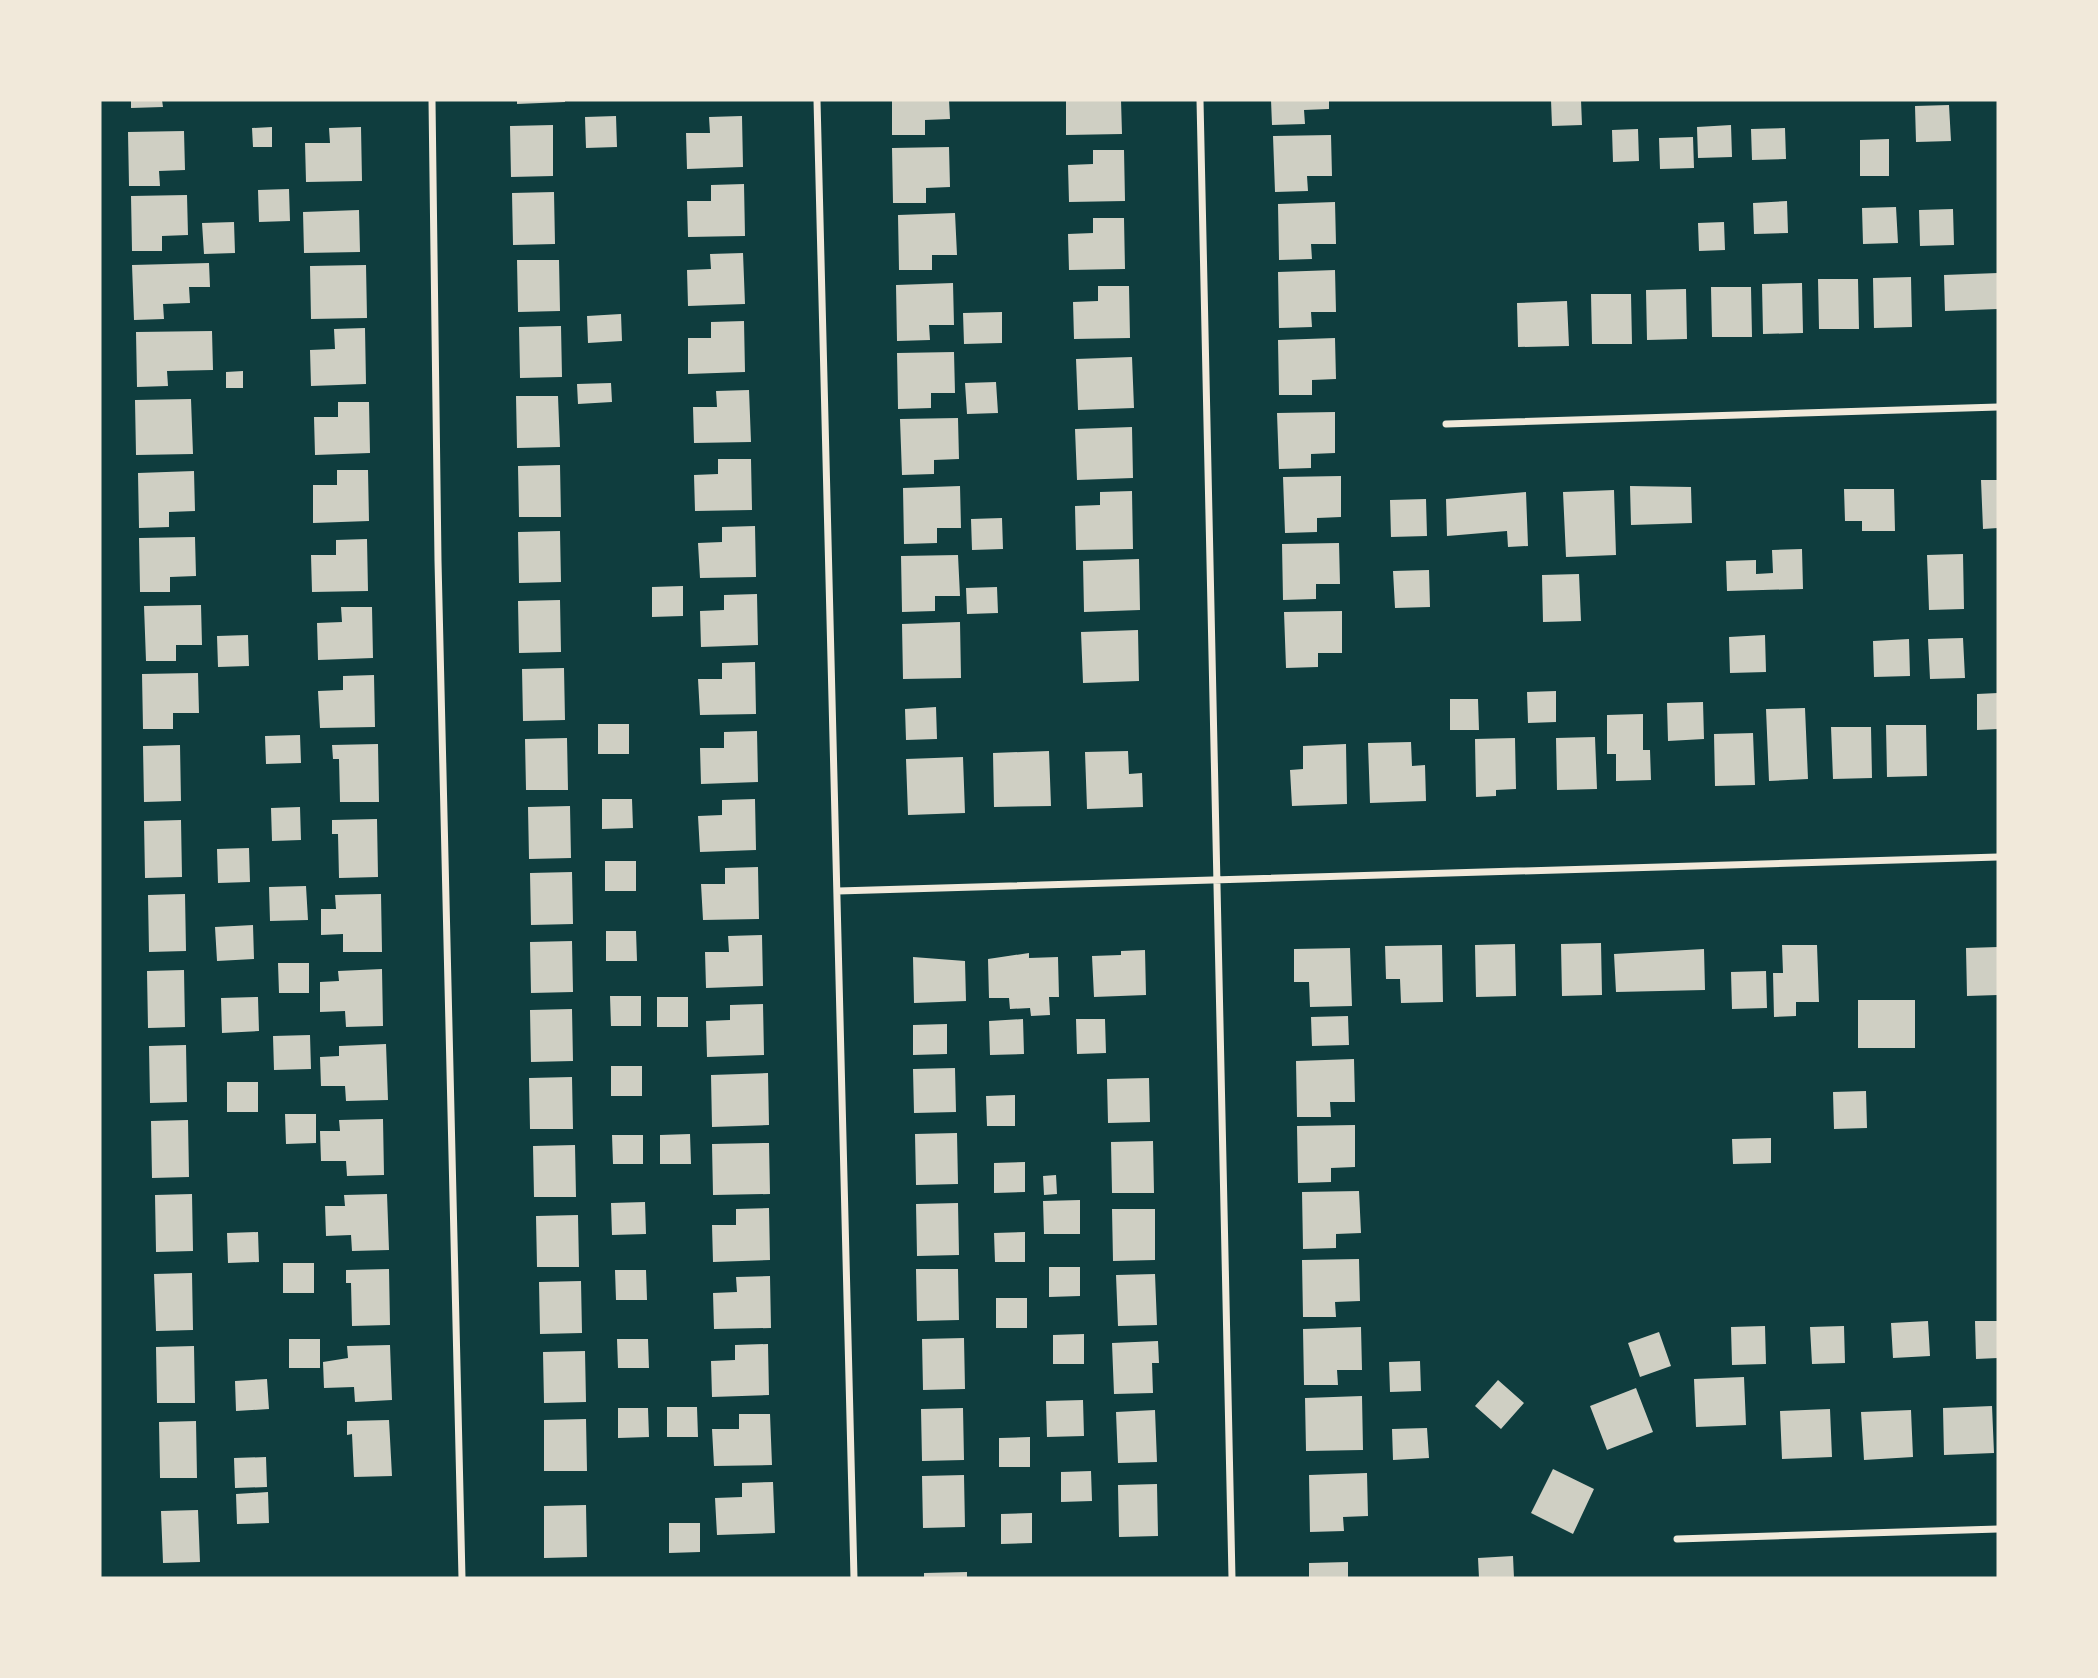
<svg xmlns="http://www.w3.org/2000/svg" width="2098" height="1678" font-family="Poppins,sans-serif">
<rect width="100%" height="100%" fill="#0f3d3e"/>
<path fill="#cfcfc3" d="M131,100H162L163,107L131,108Z
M517,100H565V102L517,104Z
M892,100H949L950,119L925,120V135H892Z
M1066,100H1121L1122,134L1066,135Z
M1271,100H1329V109L1304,110L1305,124L1272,125Z
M1551,100H1581L1582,125L1552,126Z
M1949,105L1951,141L1916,142L1915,106Z
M616,116L617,147L586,148L585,117Z
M742,116L743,167L687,169L686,133H710L709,117Z
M553,125V176L511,177L510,126Z
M1731,125L1732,157L1698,158L1697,127Z
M272,127V147H253L252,128Z
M361,127L362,181L306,182L305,143H330L329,128Z
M1785,128L1786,159L1752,160L1751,129Z
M1638,129L1639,161L1613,162L1612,130Z
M184,131L185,170L159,171L160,186H129L128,132Z
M1331,135L1332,176H1307L1308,191L1275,192L1273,136Z
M1693,137L1694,168L1660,169L1659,138Z
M1889,139V176H1860V140Z
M949,147L950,187L926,188V203H893L892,148Z
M1093,150H1124L1125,201L1069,202L1068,165L1093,164Z
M744,184L745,236L688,237L687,201H711V185Z
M289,189L290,221L259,222L258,190Z
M554,192L555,244L513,245L512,193Z
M187,195L188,235L162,236V251H132L131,196Z
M1787,201L1788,233L1754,234L1753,203Z
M1335,202L1336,244H1311L1312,259L1279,260L1278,204Z
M1896,207L1898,243L1863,244L1862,208Z
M1953,209L1954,245L1920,246L1919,210Z
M359,210L360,252L304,253L303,212Z
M955,213L957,255H932V270H899L898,215Z
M1093,218H1124L1125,269L1069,270L1068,234L1093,233Z
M234,222L235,253L204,254L202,223Z
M1724,222L1725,250L1699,251L1698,223Z
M743,253L745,304L688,306L687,270L711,269L710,254Z
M517,260H559L560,311L518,312Z
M209,263L210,287H189L190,303L163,304L164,319L134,320L132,265Z
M366,265L367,318L311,319L310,266Z
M1335,270L1336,312H1311L1312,327L1279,328L1278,272Z
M1998,273V309L1945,311L1944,275Z
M1911,277L1912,327L1874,328L1873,278Z
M1818,279H1858L1859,329H1819Z
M953,283L954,325H929L930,340L897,341L896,285Z
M1802,283L1803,333L1763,334L1762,284Z
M1098,286H1129L1130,338L1074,339L1073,302L1098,301Z
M1711,287H1751L1752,337H1712Z
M1686,289L1687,339L1647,340L1646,290Z
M1591,294H1631L1632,344H1592Z
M1567,301L1569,346L1518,347L1517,303Z
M1002,312V343L964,344L963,313Z
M621,314L622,341L588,343L587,316Z
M744,321L745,372L688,374V338H711V322Z
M561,326L562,377L520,378L519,327Z
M365,328L366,384L311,386L310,350L335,349L334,329Z
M212,331L213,370L167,371L168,386L137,387L136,332Z
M1335,338L1336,379L1312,380V395H1279L1278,340Z
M954,352L955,393H931V408L898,409L897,353Z
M1132,357L1134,408L1078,410L1076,359Z
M243,371V388H226V372Z
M996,382L998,413L967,414L965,383Z
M611,383L612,402L578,404L577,384Z
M749,390L751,442L694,443L693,407H717L716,391Z
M516,396H558L560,447L517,448Z
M191,399L193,454L136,455L135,400Z
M338,402H369L370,453L315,455L314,417H338Z
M1335,412V453L1311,454V468L1279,469L1277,413Z
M958,418L959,459L934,460V474L902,475L900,419Z
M1132,427L1133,478L1077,480L1075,429Z
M718,459H751L752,510L695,511L694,475L718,474Z
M560,465L561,517H519L518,466Z
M337,470H368L369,521L313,523V485H337Z
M194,471L195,511L169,512V527L139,528L138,473Z
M1341,476V517L1317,518V532L1285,533L1283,477Z
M1981,480H1998V528L1983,529Z
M960,486L961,528H937V543L904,544L903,488Z
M1630,486L1691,487L1692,523L1631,525Z
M1844,489H1894L1895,531H1862V521H1845Z
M1614,490L1616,555L1566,557L1563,492Z
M1132,491L1133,549L1076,550L1075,506L1100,505V492Z
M1526,492L1528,546L1508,547L1507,531L1447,536L1446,499Z
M1426,499L1427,536L1391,537L1390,500Z
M1002,518L1003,549L972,550L971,519Z
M755,526L756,577L700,578L698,543L722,542V527Z
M560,531L561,582L519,583L518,532Z
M195,537L196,576L170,577V592H140L139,538Z
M367,539L368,591L312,592L311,555H336V540Z
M1339,543L1340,584H1316V599L1283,600L1282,544Z
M1802,549L1803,589L1727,591L1726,561L1756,560V574L1773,573L1772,550Z
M1963,554L1964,609L1929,610L1927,555Z
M958,555L960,596H935V611L902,612L901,556Z
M1139,559L1140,610L1084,612L1083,561Z
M1429,570L1430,607L1395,608L1393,571Z
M1579,574L1581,621L1543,622L1542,575Z
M683,586V616L652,617V587Z
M997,587L998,613L967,614L966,588Z
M757,594L758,645L701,647L700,611L724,610V595Z
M560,600L561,652L519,653L518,601Z
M201,605L202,645H176V661H146L144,606Z
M341,607H372L373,658L318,660L317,623L342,622Z
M1342,611V653H1318V667L1286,668L1284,612Z
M960,622L961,678L903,679L902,624Z
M1138,630L1139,681L1083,683L1081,632Z
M248,635L249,666L218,667L217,636Z
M1765,635L1766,672L1730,673L1729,637Z
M1963,638L1965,678L1930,679L1928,639Z
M1909,639L1910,676L1874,677L1873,641Z
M755,662L756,714L700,715L698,679H722V663Z
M564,668L565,720L523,721L522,669Z
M198,673L199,713H173V729H143L142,674Z
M374,675L375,727L320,728L318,691L343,690V676Z
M1556,691V722L1528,723L1527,692Z
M1998,693V729L1977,730V694Z
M1450,699H1478L1479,730H1450Z
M1703,702L1704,739L1668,741L1667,703Z
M936,707L937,739L906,740L905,709Z
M1805,708L1808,779L1769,781L1766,709Z
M1643,714V750H1650L1651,780L1616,781V754H1607V715Z
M598,724H629V754H598Z
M1886,725H1926L1927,776L1887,777Z
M1831,727H1871L1872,778L1833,779Z
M757,731L758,782L701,784L700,748H724V732Z
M1753,733L1755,785L1715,786L1714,734Z
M300,735L301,763L266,764L265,736Z
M1595,737L1597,789L1557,790L1556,738Z
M567,738L568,790H526L525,739Z
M1515,738L1516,789L1496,790V796L1476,797L1475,739Z
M1411,742L1412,766L1425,765L1426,801L1370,803L1368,743Z
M378,744L379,802H340L339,759H333L332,745Z
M1346,744L1347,804L1292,806L1290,770L1303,769V746Z
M180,745L181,801L144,802L143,746Z
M1049,751L1051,806L994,807L993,753Z
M1128,751L1129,774L1142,773L1143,807L1087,809L1085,752Z
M963,757L965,813L908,815L906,759Z
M602,799H632L633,828L602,829Z
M755,799L756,850L700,852L698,816L722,815V800Z
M570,806L571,858L529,859L528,807Z
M300,807L301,840L272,841L271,808Z
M377,819L378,877L339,878L338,834H332V820Z
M181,820L182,877L145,878L144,821Z
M249,848L250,882L218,883L217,849Z
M605,861H636V891H605Z
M758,867L759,919L703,920L701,884H725V868Z
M572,872L573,924L531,925L530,873Z
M306,886L308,920L270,921L269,887Z
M185,894L186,951L149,952L148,895Z
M381,894L382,952H343V934L321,935V909H336L335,895Z
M253,925L254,959L217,961L215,927Z
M606,931H636L637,961H606Z
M762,935L763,986L706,988L705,952H729L728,936Z
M572,941L573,992L531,993L530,942Z
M1601,943L1602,995L1562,996L1561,944Z
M1515,944L1516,996L1476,997L1475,945Z
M1442,945L1443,1002L1401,1003L1400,979H1386L1385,946Z
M1782,945H1817L1819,1002H1796V1016L1774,1017L1773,973H1783Z
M1998,947V995L1967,996L1966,948Z
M1350,948L1352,1006L1310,1007L1309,982H1294V949Z
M1704,949L1705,990L1616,992L1614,954Z
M1145,950L1146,995L1094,997L1092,956L1121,955V951Z
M1029,953V958L1058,957L1059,997H1049L1050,1015L1031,1016L1030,1008L1010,1009L1009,998H989L988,959Z
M913,957L965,961L966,1001L914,1003Z
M278,963H309V993H279Z
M382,969L383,1026L346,1027L345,1011L320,1012V982L339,981L338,971Z
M184,970L185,1027L148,1028L147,971Z
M1766,971L1767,1008L1732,1009L1731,972Z
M610,996H641V1026H611Z
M258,997L259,1031L222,1033L221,998Z
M657,997H688V1027H657Z
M1858,1000H1915V1048H1858Z
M763,1004L764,1055L707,1057L706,1021L730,1020V1005Z
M572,1009L573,1061L531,1062L530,1010Z
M1348,1016L1349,1045L1312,1046L1311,1017Z
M1023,1019L1024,1054L990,1055L989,1021Z
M1076,1019H1105L1106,1053L1077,1054Z
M947,1024V1054L913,1055V1025Z
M310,1035L311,1069L274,1070L273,1036Z
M386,1044L388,1100L346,1101L345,1086H321L320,1057L339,1056V1046Z
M186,1045L187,1102L150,1103L149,1046Z
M1354,1059L1355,1102H1330L1331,1117H1297L1296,1061Z
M611,1066H642V1096H611Z
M955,1068L956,1112L914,1113L913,1069Z
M768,1073L769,1125L712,1127L711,1075Z
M572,1077L573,1129H530L529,1078Z
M1149,1078L1150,1122L1108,1123L1107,1079Z
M227,1082H258V1112H227Z
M1866,1091L1867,1128L1834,1129L1833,1092Z
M1015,1095V1126H987L986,1096Z
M285,1114H316V1143L286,1144Z
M383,1119L384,1175L347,1176L346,1161H321L320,1131H340L339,1120Z
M188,1120L189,1177L152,1178L151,1121Z
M1355,1125V1167L1331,1168V1182L1298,1183L1297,1126Z
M957,1133L958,1184L916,1185L915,1134Z
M690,1134L691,1164H660V1135Z
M612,1135H643V1164H613Z
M1771,1138V1163L1733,1164L1732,1139Z
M1153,1141L1154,1193H1112L1111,1142Z
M769,1143L770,1194L713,1195L712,1144Z
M575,1145L576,1197H534L533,1146Z
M1025,1162V1192L994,1193V1163Z
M1056,1175L1057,1194L1044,1195L1043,1176Z
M1359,1191L1361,1233L1336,1234V1248L1303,1249L1302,1192Z
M192,1194L193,1251L156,1252L155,1195Z
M387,1194L389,1250L352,1251L351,1235L326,1236L325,1206H345L344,1195Z
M1080,1200V1234H1044L1043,1201Z
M645,1202L646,1234L612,1235L611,1203Z
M958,1203L959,1255L917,1256L916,1204Z
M769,1208L770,1260L713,1262L712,1225H736V1209Z
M1112,1209H1155V1260L1113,1261Z
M578,1215L579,1267H537L536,1216Z
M258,1232L259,1262L228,1263L227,1233Z
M1025,1232V1262H995L994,1233Z
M1359,1259L1360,1301L1335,1302L1336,1317H1303L1302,1260Z
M283,1263H314V1293H283Z
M1049,1267H1080V1296L1049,1297Z
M389,1269L390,1325L352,1326L351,1283H346V1270Z
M916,1269H958L959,1320L917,1321Z
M615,1270H646L647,1300H616Z
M192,1273L193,1330L156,1331L154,1274Z
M1155,1274L1157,1325L1118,1326L1116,1275Z
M770,1276L771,1328L714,1329L713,1293L737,1292L736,1277Z
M581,1281L582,1333L540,1334L539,1282Z
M996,1298H1027V1328H996Z
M1928,1321L1930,1356L1893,1358L1891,1323Z
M1975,1321H1998V1358L1976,1359Z
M1765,1326L1766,1364L1732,1365L1731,1327Z
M1844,1326L1845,1363L1812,1364L1810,1327Z
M1361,1327L1362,1370H1337L1338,1385H1304L1303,1329Z
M1659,1332L1671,1366L1640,1377L1628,1343Z
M1084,1334V1364H1053V1335Z
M964,1338L965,1389L923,1390L922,1339Z
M289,1339H320V1368H289Z
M617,1339H648L649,1368H618Z
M1158,1341L1159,1363H1152L1153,1393L1114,1394L1112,1343Z
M768,1344L769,1395L712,1397L711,1361L735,1360V1345Z
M390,1345L392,1400L355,1402L354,1387L324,1388L323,1362L348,1358L347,1346Z
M194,1346L195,1403H157L156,1347Z
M585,1351L586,1402L544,1403L543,1352Z
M1420,1361L1421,1391L1390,1392L1389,1362Z
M1744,1377L1746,1425L1696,1427L1694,1379Z
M267,1379L269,1409L236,1411L235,1381Z
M1498,1380L1524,1403L1501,1429L1475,1406Z
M1636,1388L1653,1432L1607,1450L1590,1406Z
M1362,1396L1363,1450L1306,1451L1305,1398Z
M1083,1400L1084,1436L1047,1437L1046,1401Z
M1992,1406L1994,1453L1944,1455L1943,1408Z
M667,1407H697L698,1437H667Z
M618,1408H648L649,1437L618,1438Z
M963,1408L964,1460L922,1461L921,1409Z
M1830,1409L1832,1457L1782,1459L1780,1411Z
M1155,1410L1157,1462L1118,1463L1116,1412Z
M1911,1410L1913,1457L1864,1460L1861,1412Z
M739,1414H770L772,1465L714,1466L712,1429H739Z
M586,1419L587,1471H544V1420Z
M389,1420L392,1476L354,1477L352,1434L347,1435V1421Z
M196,1421L197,1478H160L159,1422Z
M1427,1428L1429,1458L1393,1460L1392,1429Z
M1030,1437V1467H999V1438Z
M266,1457L267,1487L235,1488L234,1458Z
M1553,1469L1594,1489L1573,1534L1531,1513Z
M1091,1471L1092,1501L1061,1502V1472Z
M1367,1473L1368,1516L1343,1517L1344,1531L1310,1532L1309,1475Z
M964,1475L965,1527L923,1528L922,1476Z
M773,1482L775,1533L717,1535L715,1498L742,1497V1483Z
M1157,1484L1158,1536L1119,1537L1118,1485Z
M268,1492L269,1523L237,1524L236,1494Z
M586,1505L587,1557L544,1558V1506Z
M198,1510L200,1562L163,1563L161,1511Z
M1032,1513V1543L1001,1544V1514Z
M669,1523H700V1552L669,1553Z
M1513,1556L1514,1578H1479L1478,1558Z
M1348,1562V1578H1309V1563Z
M967,1572V1578H924V1573Z"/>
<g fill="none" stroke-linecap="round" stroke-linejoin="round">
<path stroke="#f1e9da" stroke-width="7" d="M432,100L438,561L462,1578
M817,100L854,1578
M1200,100L1232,1578
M1446,424L1998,407
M838,891L1998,857
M1677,1539L1998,1529"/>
</g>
<rect width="2098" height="1678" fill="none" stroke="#f1e9da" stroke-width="203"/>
</svg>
